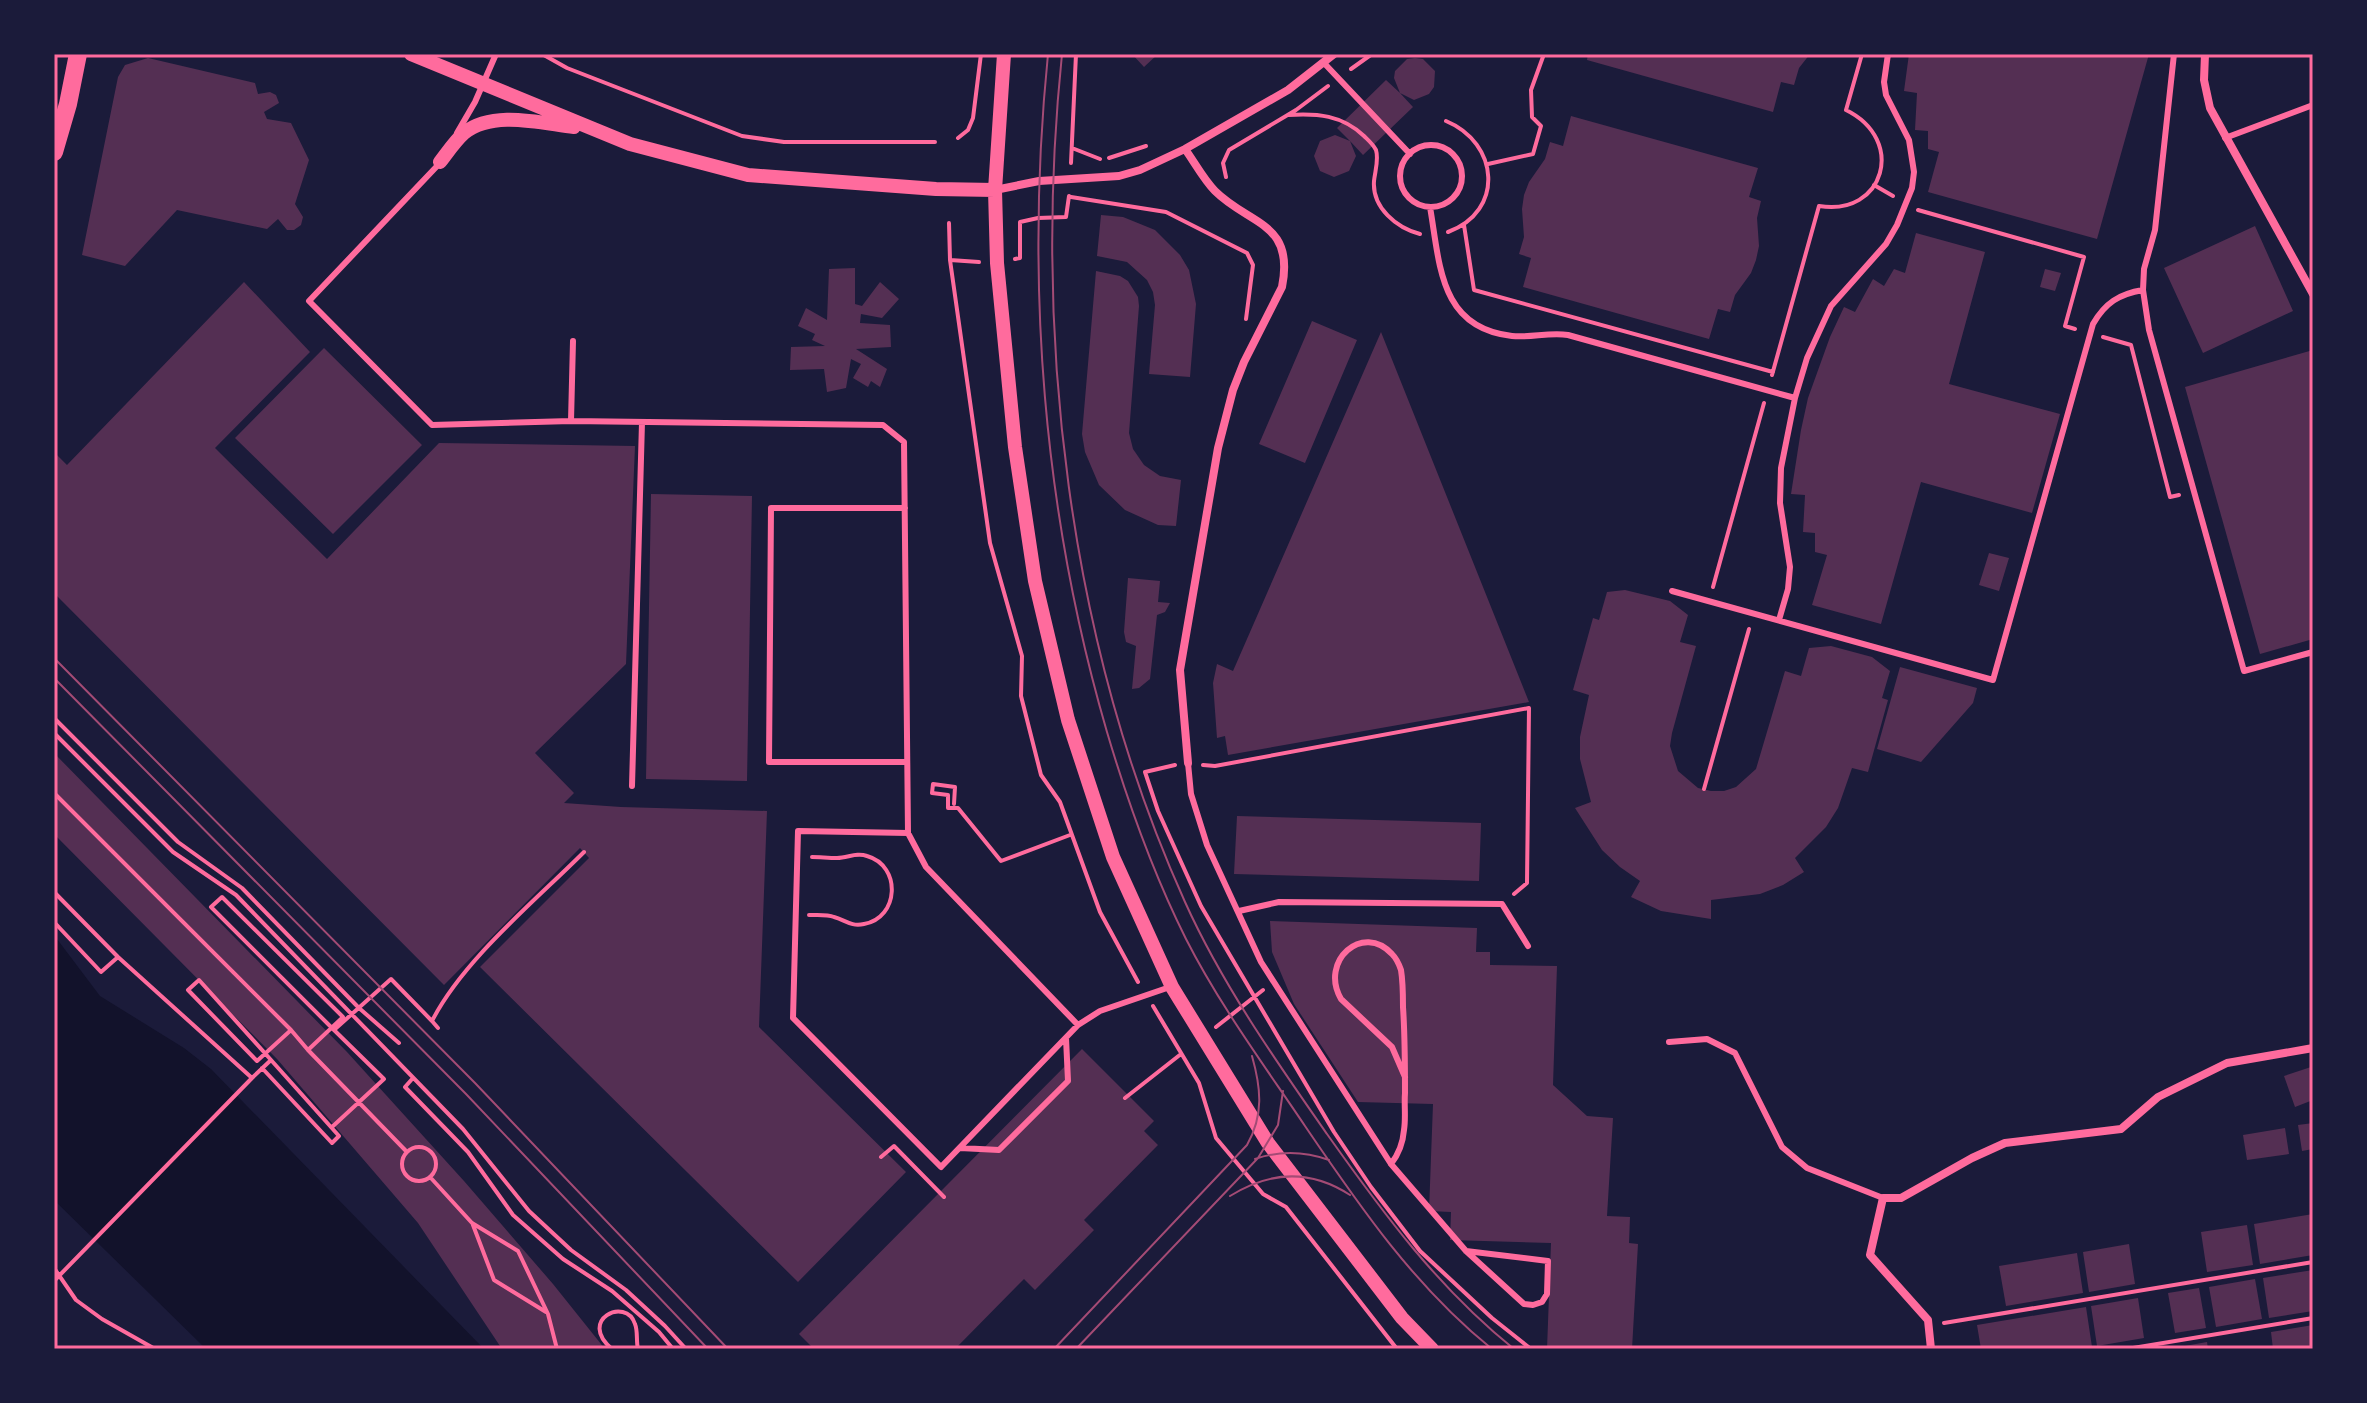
<svg xmlns="http://www.w3.org/2000/svg" width="2367" height="1403" font-family="'DejaVu Sans',sans-serif">
<rect width="100%" height="100%" fill="#1b1b3a"/>
<path fill="#12122b" d="M54,935L100,996L184,1048L211,1069L484,1349H206L54,1200Z"/>
<path fill="#542f53" d="M1132,54H1158L1144,67Z
M1588,54H1810L1799,68L1794,85L1781,82L1773,112L1587,60Z
M1909,54H2149L2097,239L1928,192L1939,152L1928,149V131L1915,130L1917,93L1904,91Z
M148,58L255,83L258,94L270,92L276,95L279,103L264,112L267,119L291,123L309,160L295,204L303,217L301,225L294,230H287L278,219L267,229L177,210L125,266L82,255L118,77L125,65Z
M1415,58L1423,59L1435,71L1434,87L1429,94L1414,100L1400,93L1413,107L1363,155L1350,141L1356,156L1349,171L1334,177L1320,171L1314,156L1320,141L1335,135L1350,141L1337,128L1386,80L1400,93L1394,78L1395,71L1407,59Z
M1571,116L1758,168L1749,197L1761,201L1757,218L1759,246L1756,260L1751,273L1735,295L1730,312L1718,309L1709,339L1523,287L1531,258L1519,254L1524,237L1522,209L1524,195L1529,182L1545,159L1550,142L1563,146Z
M1101,215L1123,217L1155,230L1180,255L1189,270L1196,304L1190,377L1149,374L1155,305L1153,292L1147,280L1127,262L1097,256Z
M2255,226L2293,311L2203,353L2164,268Z
M1916,233L1985,252L1949,384L2060,414L2032,513L1921,482L1881,624L1812,605L1827,555L1815,552V533L1803,532L1805,495L1791,494L1801,430L1808,398L1830,337L1844,307L1855,312L1873,279L1884,286L1894,269L1905,273Z
M855,268V304L862,306L880,282L899,299L882,318L861,314L860,323L890,325L891,347L856,349L887,369L880,387L871,381L868,387L853,378L861,364L851,359L846,388L827,392L824,369L790,370L791,347L825,346L812,340L815,334L798,326L806,308L827,320L829,269Z
M2045,269L2061,273L2055,291L2040,287Z
M1096,271L1120,276L1128,281L1138,297L1139,306L1129,433L1133,449L1144,465L1160,476L1181,480L1176,526L1158,525L1125,510L1099,485L1085,452L1082,434Z
M244,282L310,352L215,448L327,559L439,443L635,446L626,664L535,753L574,793L564,803L621,807L767,811L759,1027L906,1172L798,1282L480,967L589,858L580,848L444,985L54,593V452L67,465Z
M1312,321L1357,340L1305,463L1259,444Z
M1381,332L1529,702L1228,755L1225,736L1217,738L1213,683L1217,664L1233,671Z
M324,348L422,445L333,534L235,438Z
M2313,350V639L2260,654L2185,387Z
M651,494L752,496L747,781L646,779Z
M1989,553L2009,558L1999,591L1979,585Z
M1128,578L1160,581L1158,602L1170,603L1165,612L1157,615L1150,679L1139,688L1132,689L1136,646L1126,642L1124,632Z
M1625,590L1670,601L1688,615L1680,642L1696,646L1672,733L1670,746L1678,771L1698,788L1711,791H1724L1736,787L1756,769L1785,671L1801,676L1809,648L1831,646L1872,657L1890,671L1882,698L1888,700L1868,772L1852,768L1838,808L1826,827L1795,858L1804,872L1783,885L1760,894L1711,900V919L1661,911L1631,897L1640,881L1620,867L1602,850L1575,808L1591,802L1580,759V737L1589,695L1573,690L1593,618L1599,620L1607,592Z
M1900,667L1977,688L1973,703L1921,762L1877,749Z
M54,753L347,1052L464,1181L553,1284L605,1349H502L418,1223L277,1059L54,834Z
M1237,816L1481,823L1479,881L1234,874Z
M1270,921L1477,928L1476,952H1490V965L1557,966L1553,1085L1587,1116L1613,1118L1607,1216L1630,1217L1629,1243L1638,1244L1632,1349H1547L1551,1243L1450,1240L1451,1212L1429,1211L1433,1104L1358,1102L1294,1004L1272,952Z
M1082,1049L1154,1121L1144,1131L1158,1145L1084,1220L1094,1230L1035,1290L1024,1279L955,1349H814L799,1334Z
M2311,1067L2313,1100L2295,1107L2284,1076Z
M2313,1123V1149L2302,1151L2298,1125Z
M2285,1128L2289,1154L2247,1160L2243,1135Z
M2313,1214V1255L2260,1264L2254,1224Z
M2247,1225L2253,1265L2207,1272L2201,1232Z
M2129,1244L2135,1284L2089,1292L2083,1252Z
M2077,1253L2083,1293L2006,1306L1999,1266Z
M2313,1270V1311L2269,1318L2263,1278Z
M2255,1279L2262,1319L2216,1327L2209,1287Z
M2199,1288L2206,1328L2175,1333L2168,1293Z
M2138,1298L2144,1338L2097,1346L2091,1306Z
M2086,1307L2092,1347L1981,1349L1977,1325Z
M2313,1325V1349H2273L2271,1332Z
M2207,1342L2208,1349H2179V1347Z"/>
<g fill="none" stroke-linecap="round" stroke-linejoin="round">
<path stroke="#ff6b9d" stroke-width="4" d="M542,54L567,68L742,136L784,142H935
M1351,69L1372,54
M1288,115C1317,113 1342,115 1364,136C1368,140 1373,144 1376,150C1379,160 1375,171 1374,181C1372,208 1397,228 1420,234
M1446,121C1499,143 1505,211 1448,232
M958,138L968,130L973,118L981,54
M1072,148L1100,159
M1109,158L1146,146
M1071,163L1076,54
M1488,164L1533,154L1541,126L1532,117L1531,90L1544,54
M1226,177L1223,163L1229,150L1296,110L1328,86
M1874,185L1893,196
M1071,197L1166,212L1247,253L1253,265L1246,319
M1918,210L2084,257L2065,326L2075,329
M949,223L950,260L979,262
M1464,225L1474,290L1773,372
M1015,259L1020,258V222L1038,218L1066,217L1069,196
M950,260L990,543L1022,656L1021,696L1041,775L1060,802L1100,912L1138,982
M2103,337L2131,345L2170,497L2179,495
M1772,375L1819,206C1884,217 1907,140 1846,110L1862,54
M1713,587L1764,403
M54,718L178,842L242,888L359,1008L399,1043
M54,733L173,852L236,895L463,1129L529,1211L571,1250L626,1290L665,1326L686,1349
M1175,765L1145,772L1158,811L1201,906L1334,1132L1371,1187L1420,1251L1492,1318L1531,1349
M1203,765L1215,766L1529,708L1527,883L1514,894
M1704,789L1749,629
M54,793L291,1030
M954,804L955,787L933,784L932,793L948,795V808H958L1001,861L1070,835
M54,892L118,957L252,1078L54,1281
M809,915C817,915 827,914 834,917C845,920 851,927 864,924C899,918 902,866 867,856C856,852 848,858 837,858C828,858 820,857 812,857
M54,922L101,972L118,957
M1153,1006L1199,1083L1216,1138L1263,1194L1286,1207L1397,1349
M1216,1027L1263,990
M438,1028L432,1021C463,960 535,901 584,852
M308,1050L407,1152
M271,1060L199,980L188,990L257,1061L291,1030L308,1050L343,1017L222,897L211,907L334,1030L391,979L432,1021
M252,1078L271,1060L339,1136L332,1143L262,1068
M413,1078L405,1087L468,1152L513,1215L563,1259L612,1291L659,1332L673,1349
M1125,1098L1181,1054
M332,1127L384,1079L334,1030
M402 1164a17 17 0 1 1 34 0a17 17 0 1 1-34 0Z
M881,1157L894,1146L944,1197
M430,1177L472,1223L518,1251L548,1314L557,1349
M473,1225L494,1280L546,1312
M54,1268L76,1300L102,1319L155,1349
M54,1319V1321
M1944,1323L2313,1262
M612,1349C577,1320 626,1296 635,1324C638,1331 636,1341 638,1349
M2127,1349L2313,1318"/>
<path stroke="#ff6b9d" stroke-width="6" d="M2174,54L2155,230L2144,269L2143,290L2149,330L2244,671L2313,652
M1324,63L1410,154
M457,133L475,102L496,54
M2225,138L2313,105
M1400 176a31 31 0 1 1 62 0a31 31 0 1 1-62 0Z
M439,164L309,301L432,425L571,421L883,425L904,442L908,833L926,867L1078,1025
M1430,207C1440,264 1439,328 1512,336C1531,338 1549,332 1568,335L1795,398
M571,421L573,341
M905,508H771L769,762H907
M1672,591L1993,680L2093,324C2105,303 2119,294 2143,290
M1779,620L1788,589L1790,567L1780,503L1781,468L1795,398L1807,358L1831,306L1886,244L1897,225L1912,188L1914,172L1909,140L1886,95L1884,82L1888,54
M1188,763L1191,794L1207,845L1261,962L1391,1164L1466,1251L1524,1304L1533,1305L1542,1302L1547,1294L1548,1261L1466,1251
M632,786L642,422
M908,833L798,831L793,1018L941,1167L1078,1025L1100,1011L1170,987
M1239,911L1279,902L1502,904L1528,946
M1669,1042L1707,1039L1735,1053L1782,1147L1807,1168L1883,1198
M960,1148L999,1150L1068,1081L1066,1038
M1391,1164C1398,1155 1403,1142 1404,1130C1406,1118 1404,1105 1405,1093C1405,1064 1405,1036 1403,1007C1403,995 1403,982 1401,970C1399,964 1396,958 1392,954C1363,922 1319,961 1341,999L1392,1047L1405,1077"/>
<path stroke="#ff6b9d" stroke-width="8" d="M2205,54L2204,80L2210,108L2313,294
M1185,149C1195,163 1204,180 1215,191C1249,225 1295,222 1282,287L1244,362L1233,390L1218,448L1180,670L1188,763
M995,190L1039,181L1119,176L1140,170L1185,149L1288,90L1334,54
M1931,1349L1928,1320L1870,1255L1883,1198H1901L1972,1158L2005,1143L2121,1129L2158,1097L2227,1063L2313,1048"/>
<path stroke="#ff6b9d" stroke-width="14" d="M411,54L630,144L748,175L936,189L995,190
M1004,54L995,190L997,263L1015,447L1035,581L1068,720L1113,857L1172,987L1268,1143L1402,1318L1432,1349
M440,162C447,153 455,141 464,133C493,110 540,123 574,127"/>
<path stroke="#ff6b9d" stroke-width="18" d="M54,152L68,104L78,54"/>
<path stroke="#a44b75" stroke-width="2" d="M1048,54C1025,282 1043,513 1107,732C1128,803 1153,873 1186,939C1219,1004 1264,1065 1305,1126C1360,1207 1415,1287 1492,1349
M1062,54C1033,335 1068,643 1185,902C1222,984 1276,1061 1327,1134C1383,1213 1438,1288 1514,1349
M54,658L475,1083L728,1349
M54,678L466,1094L708,1349
M1255,1159C1281,1150 1304,1151 1329,1160
M1230,1196C1270,1171 1310,1169 1350,1195
M1054,1349L1247,1145C1264,1115 1261,1088 1252,1056
M1076,1349L1258,1158L1278,1125L1283,1091"/>
</g>
<rect width="2367" height="1403" fill="none" stroke="#1b1b3a" stroke-width="112"/>
<rect x="56" y="56" width="2255" height="1291" fill="none" stroke="#ff6b9d" stroke-width="3"/>
</svg>
